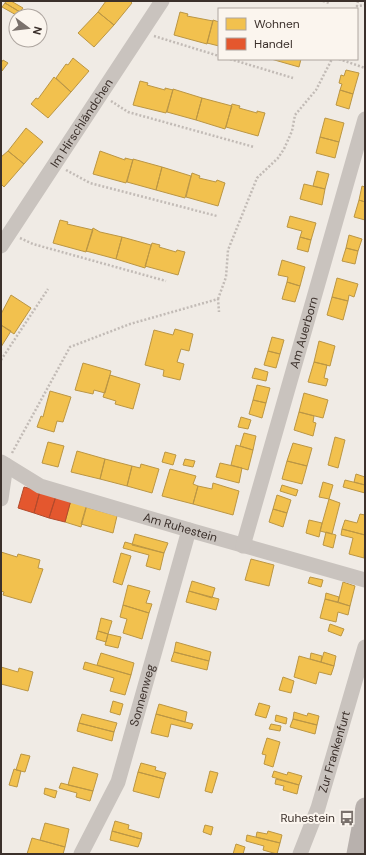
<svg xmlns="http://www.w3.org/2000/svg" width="366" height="855" font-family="'DM Sans',sans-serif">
<rect width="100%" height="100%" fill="#f0ebe5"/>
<path fill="#f2c14e" stroke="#bb9644" d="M6,1H11L23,8L20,12L5,3Z
M106,1H130L132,3L114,25L98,12Z
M5,3L20,12L18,16L2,7Z
M98,12L114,25L94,47L78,33Z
M180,12L188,14L187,16L213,21L207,44L174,35Z
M213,20L219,22V46L207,43Z
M73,58L89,71L71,92L56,78L66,64L68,65Z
M271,59H301L299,67Z
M3,60L8,63L2,71L1,63Z
M346,70L359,73L353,94L340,90L342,84L339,83L341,75L344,76Z
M54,77L71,92L48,118L31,104L36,98L38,99Z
M140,81L148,83L147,85L165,90V88L173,90L166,113L133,105Z
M173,89L202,98L196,120L167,112Z
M340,90L353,94L349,109L336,105Z
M202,98L232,106L225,129L196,120Z
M232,104L240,106L239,108L257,113V111L265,113L258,136L226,127Z
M325,118L344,123L339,142L320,137Z
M26,128L43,142L24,164L8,151Z
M320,137L339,142L335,158L316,153Z
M8,151L24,164L4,187L1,184V157Z
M100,151L125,160V158L133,160L126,183L93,174Z
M133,159L162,167L156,190L127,182Z
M162,167L191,176L185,198L156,190Z
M317,171L329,174L325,189L313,186Z
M192,173L200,176L199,178L216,182L217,180L225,183L218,206L186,197Z
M304,184L325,189L322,205L300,199Z
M362,186L365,187V202L359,200Z
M359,200L365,202V220L354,217Z
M290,216L316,223L311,240L300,237L302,231L287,227Z
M60,220L68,222L67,224L93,230L86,252L53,243Z
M93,228L100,232L122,237L116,259L86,251Z
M349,235L362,239L358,251L346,248Z
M122,237L151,245L145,268L116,259Z
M300,237L311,240L308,252L297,249Z
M152,243L160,245L159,247L176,252L177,250L185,252L178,275L145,266Z
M346,248L358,251L355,264L342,261Z
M282,260L305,267L300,286L287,282L288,277L278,275Z
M337,278L358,284L354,297L349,295L348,301L332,297Z
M287,282L300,286L295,302L282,299Z
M11,295L31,308L14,334L1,325V314Z
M332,297L348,301L343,320L327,315Z
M1,325L11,331L1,347Z
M175,329L193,334L189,351L181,349L177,362L184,364L180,380L163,376L164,370L145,365L154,330L173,335Z
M272,337L284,340L280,354L268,351Z
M319,341L335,346L330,366L314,362Z
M268,351L280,354L276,368L264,365Z
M314,362L327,365L324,378L328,379L326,386L308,382Z
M83,363L111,371L105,393L94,390L93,394L75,390Z
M255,368L268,372L266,381L252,378Z
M110,375L140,384L133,409L115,404L116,401L103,397Z
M257,385L270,388L266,403L253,400Z
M50,391L71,397L63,422L57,421L54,432L37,427L41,416L43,417Z
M304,393L328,400L323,418L299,412Z
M253,400L266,403L262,418L249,414Z
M299,412L314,416L313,422L316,423L313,436L294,430Z
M241,417L251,420L248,429L238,427Z
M244,433L256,436L253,450L240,446Z
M335,437L345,440L338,468L328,465Z
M48,442L64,446L58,467L42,463Z
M293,443L312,448L307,466L287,461Z
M236,445L253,450L248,470L231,465Z
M77,451L105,459L100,479L71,472Z
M165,452L176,455L173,465L162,462Z
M105,459L132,466L127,486L100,479Z
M185,459L195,461L193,467L183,465Z
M287,461L307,466L302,484L282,479Z
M220,463L242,468L239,483L216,477Z
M141,464L159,469L152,493L127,486L132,466L140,468Z
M170,469L196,476L193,484L198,486L193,504L162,496Z
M356,474L365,477V485L354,482Z
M345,480L365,485V493L343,487Z
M323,482L333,485L329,499L319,497Z
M213,483L239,491L233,515L193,504L198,486L212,489Z
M282,485L298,490L296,496L280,491Z
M277,495L291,500L287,513L273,509Z
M329,499L340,503L332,534L320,531Z
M71,500L87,505L81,527L65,522Z
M86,507L117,516L113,533L81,524Z
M273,509L287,513L283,527L269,522Z
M360,514L365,515V535L342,529L345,520L357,523Z
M309,520L322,523L319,537L306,533Z
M342,529L365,535L364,558L349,554L353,538L341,535Z
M326,532L336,535L333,548L323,545Z
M135,534L168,543L164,553L132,545Z
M125,542L164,553L160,570L146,566L149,555L123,548Z
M1,552L17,557L18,554L40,560L38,568L43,569L31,603L3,595L4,592L1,591Z
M121,553L131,556L122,585L113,582Z
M251,559L274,565L269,586L245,580Z
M310,577L323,580L321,587L308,583Z
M192,581L215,588L212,598L189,591Z
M343,582L355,586L350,606L338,602Z
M128,585L150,591L146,603L152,604L149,613L123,605Z
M189,591L219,599L216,610L186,602Z
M326,593L339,597L338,602L325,599Z
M325,599L350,606L348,615L338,612L336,622L320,618Z
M123,605L149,613L142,639L123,633L127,619L120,617Z
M101,618L112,621L108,634L98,631Z
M330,624L344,629L341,636L328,631Z
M98,631L108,634L106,642L96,639Z
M108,634L121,637L118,648L105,645Z
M176,642L211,652L209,661L174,652Z
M174,652L209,661L207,670L171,661Z
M324,652L336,656L334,666L321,662Z
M101,653L134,663L131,675L97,665Z
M311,653L322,656L321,662L310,659Z
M299,656L334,666L331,675L319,672L316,684L294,677Z
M85,662L131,675L125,695L110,691L114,678L83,669Z
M1,667L18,672L19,668L33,672L28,691L1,684Z
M283,677L294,681L291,693L279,690Z
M113,701L123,704L120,715L110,712Z
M259,703L270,706L266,718L255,715Z
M159,704L187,712L185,722L156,714Z
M294,712L307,716L308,713L319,716L317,725L293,719Z
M82,714L117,723L114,732L79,723Z
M156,714L193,724L191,729L171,724L168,737L151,733Z
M276,715L287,718L286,724L275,721Z
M293,719L317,725L315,734L290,727Z
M79,723L114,732L112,741L77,731Z
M271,724L281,726L280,731L269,729Z
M267,738L280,742L273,767L264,764L266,755L262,754Z
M21,754L30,756L25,772L16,770Z
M141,763L156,767L155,770L166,773L164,779L138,772Z
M73,767L98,774L93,791L68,785Z
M14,769L21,771L17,787L9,785Z
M210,771L218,773L212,793L205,791Z
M274,771L287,775L288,772L302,776L299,785L272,777Z
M138,772L164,779L159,798L133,791Z
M276,779L299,785L297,794L283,790L284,786L275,784Z
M61,783L93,791L90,801L76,797L77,793L59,788Z
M45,788L57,791L55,798L44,794Z
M115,821L129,825L128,829L142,833L141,839L112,831Z
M45,823L69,829L65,847L40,840Z
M205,825L213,827L211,835L203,832Z
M112,831L141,839L138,847L110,840Z
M268,831L282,835L280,843L256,837L257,832L267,834Z
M247,835L280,843L277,854L263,850L264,846L246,841Z
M32,838L65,847L63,854H27Z
M236,844L245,847L243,854H233Z"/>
<path fill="#e4572e" stroke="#b14b2d" d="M24,487L40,491L34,513L18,508Z
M40,491L56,496L49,518L34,513Z
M56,496L71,500L65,522L49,518Z"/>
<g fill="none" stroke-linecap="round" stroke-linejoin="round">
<path stroke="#c2bbb6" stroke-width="2.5" stroke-dasharray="2 2" stroke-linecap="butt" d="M323,1L329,3
M358,1L357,6L365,5
M154,36L219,56
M230,59L293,78
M339,59L365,68
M111,101L128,112L254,147
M66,170L90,183L217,216
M20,238L33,244L166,281
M218,299L226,277L228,250L257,178L278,158L284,149L292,131L295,115L316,90L332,59
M1,360L48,289
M12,453L70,347L130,324L218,299L219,312"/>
<g stroke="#c9c3be" stroke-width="15">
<path id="s1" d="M1,246L162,1"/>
<path id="s2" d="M1,462L40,486L189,530L365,580"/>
<path d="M1,499L6,465"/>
<path id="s3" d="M243,546L365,119"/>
<path id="s4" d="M81,854L118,782L189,530"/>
<path id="s5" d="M300,854L318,808L365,647"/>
</g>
<path stroke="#b8b1ad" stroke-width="19" d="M356,854L365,807"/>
</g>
<defs>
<symbol id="bus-bare" viewBox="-9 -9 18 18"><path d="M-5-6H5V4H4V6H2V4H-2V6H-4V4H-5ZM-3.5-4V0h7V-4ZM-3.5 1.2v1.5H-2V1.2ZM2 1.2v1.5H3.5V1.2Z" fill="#7a716c" stroke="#fbf5ee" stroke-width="2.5" paint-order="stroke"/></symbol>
</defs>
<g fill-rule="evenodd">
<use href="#bus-bare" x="336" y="807" width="22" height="22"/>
</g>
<g text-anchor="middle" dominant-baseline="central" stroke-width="4" stroke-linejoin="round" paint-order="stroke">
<g font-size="12" fill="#3b302b" stroke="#fbf5ee">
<text stroke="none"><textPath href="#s1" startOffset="147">Im Hirschländchen</textPath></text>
<text stroke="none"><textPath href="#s3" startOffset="222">Am Auerborn</textPath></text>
<text stroke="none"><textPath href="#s2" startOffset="192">Am Ruhestein</textPath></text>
<text stroke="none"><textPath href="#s4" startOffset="171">Sonnenweg</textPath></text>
<text stroke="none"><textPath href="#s5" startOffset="108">Zur Frankenfurt</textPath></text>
</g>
<g font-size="12" fill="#3b302b" stroke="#fbf5ee" text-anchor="end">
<text x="335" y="818">Ruhestein</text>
</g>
</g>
<rect width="366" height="855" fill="none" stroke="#3b302b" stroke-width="4"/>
<rect x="218" y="8" width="140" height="52" fill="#fbf5ee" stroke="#aea6a0"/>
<rect x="226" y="18" width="20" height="12" fill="#f2c14e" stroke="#aea6a0"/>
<text x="254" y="28" font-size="12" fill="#3b302b">Wohnen</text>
<rect x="226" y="38" width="20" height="12" fill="#e4572e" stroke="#aea6a0"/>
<text x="254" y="48" font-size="12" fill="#3b302b">Handel</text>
<g transform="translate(28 28) rotate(105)"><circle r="19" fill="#fbf5ee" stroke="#aea6a0"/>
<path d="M0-3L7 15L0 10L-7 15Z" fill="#7a716c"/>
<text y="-6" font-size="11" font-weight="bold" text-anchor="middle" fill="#3b302b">N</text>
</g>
</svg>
